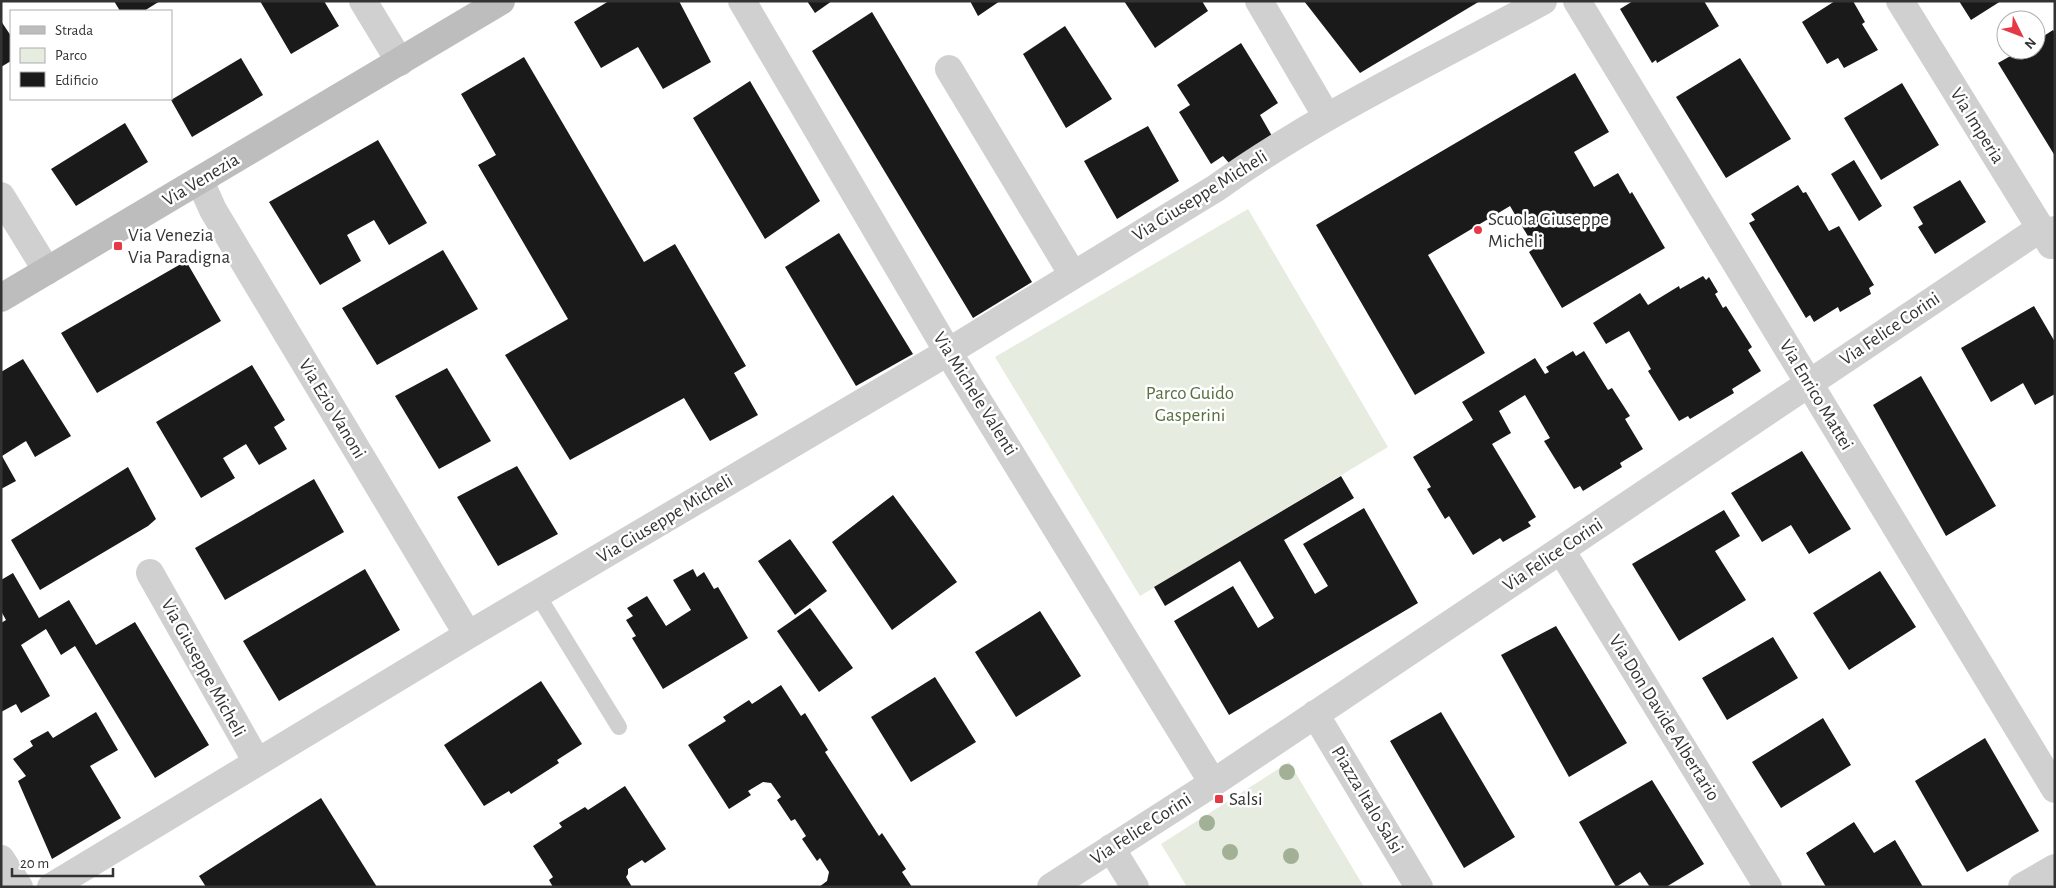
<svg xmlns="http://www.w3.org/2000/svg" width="2056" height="888" font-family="'Alegreya Sans',sans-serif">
<rect width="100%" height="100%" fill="#fff"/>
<path fill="#e6ecdf" d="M1248,209L1388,447L1140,596L995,357Z
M1289,762L1364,887H1187L1161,844Z"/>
<path fill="#1a1a1a" d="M114,1H160L144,11H120Z
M260,1H324L339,26L291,54Z
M609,1H679L711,62L663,89L638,47L601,68L574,22Z
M807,1H832L815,13Z
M970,1H1000L978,16Z
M1124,1H1202L1208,11L1155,48Z
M1304,1L1388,2L1480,1L1360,73Z
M1633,1H1704L1719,26L1657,63L1656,60L1652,63L1620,9Z
M1835,1H1853L1865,22L1862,24L1878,50L1844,68L1838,58L1827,64L1802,22Z
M1959,1H2001L1971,20Z
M872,12L1032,282L973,318L812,51Z
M1,21L11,36V61L1,67Z
M1065,26L1112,99L1066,128L1023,54Z
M2053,30L2055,33V156L1998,63L2021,50H2036V41Z
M1241,43L1278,103L1260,115L1272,136L1229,163L1223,156L1211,164L1179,112L1190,105L1177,85Z
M524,57L644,262L675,244L746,366L734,373L758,415L710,441L684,398L570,460L505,355L568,319L478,165L496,155L461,94Z
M241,58L263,95L192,137L171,100Z
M1740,58L1791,139L1726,178L1676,97Z
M1575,73L1609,132L1574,152L1594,187L1618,173L1630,194L1632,192L1665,248L1562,308L1529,252L1535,248L1510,206L1428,255L1485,353L1415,395L1316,225Z
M750,81L820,201L765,239L693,118Z
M1902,83L1939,145L1881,180L1844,118Z
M125,123L148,162L76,206L51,169Z
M1148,126L1179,181L1117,219L1084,161Z
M378,140L427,223L389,245L374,220L347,235L361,261L320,285L269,202Z
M1854,160L1882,206L1859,221L1831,174Z
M1960,180L1986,222L1935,254L1918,227L1923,224L1913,207Z
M1798,185L1803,193L1806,192L1829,231L1839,226L1874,285L1869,288L1871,294L1840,312L1838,307L1814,322L1810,315L1806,318L1749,223L1755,220L1751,214Z
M839,233L913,354L856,386L785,267Z
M443,250L478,309L377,365L342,308Z
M186,261L221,321L97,393L61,333Z
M1703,276L1706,280L1709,277L1718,292L1715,294L1723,308L1726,306L1752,347L1748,350L1761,371L1732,389L1734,393L1690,419L1688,416L1679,421L1648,371L1651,369L1629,331L1606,344L1593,323L1640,293L1648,305L1679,286L1680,289Z
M2034,306L2055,342V394L2035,405L2023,383L1991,402L1961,348Z
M1573,351L1576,356L1584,351L1608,390L1612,388L1630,416L1625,419L1643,449L1620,463L1622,467L1583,491L1580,486L1574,489L1544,441L1550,438L1525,395L1499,411L1511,433L1492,444L1536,517L1528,522L1531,526L1503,542L1500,538L1473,555L1449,516L1445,519L1427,489L1431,487L1413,457L1473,420L1462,402L1535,358L1545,374L1549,372L1546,367Z
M23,359L71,436L35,457L26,441L2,456L16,481L1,489V372Z
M252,365L285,420L274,427L287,449L259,465L246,444L223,458L235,478L201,498L156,422Z
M447,368L491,441L439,469L395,396Z
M1921,376L1996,506L1946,536L1873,405Z
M1802,451L1851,529L1809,554L1791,525L1762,542L1731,493Z
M517,466L558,534L498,566L457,497Z
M128,467L156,519L148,526L40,590L11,540Z
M1341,476L1354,498L1284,540L1315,594L1328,586L1303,544L1364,508L1418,603L1229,715L1174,621L1233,586L1258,628L1274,618L1240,561L1165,606L1154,587Z
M314,479L344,532L225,600L195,548Z
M893,495L957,582L892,630L832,542Z
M1724,510L1740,536L1715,551L1746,600L1679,641L1632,564Z
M790,539L827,591L795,615L758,561Z
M365,569L400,630L279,701L243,641Z
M693,569L697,577L704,572L714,589L718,587L748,638L663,689L632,638L636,636L626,620L633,616L627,608L647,596L666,626L691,610L673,580Z
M1880,571L1916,627L1849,670L1813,613Z
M13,573L39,618L69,600L96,645L135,622L209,745L155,778L75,646L61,655L46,629L21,645L50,696L21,713L16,704L1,712V623L6,620L1,611V580Z
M810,608L853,668L819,692L777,631Z
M1040,611L1081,676L1016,717L975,652Z
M1556,626L1627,743L1569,777L1501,655Z
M1773,637L1798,678L1727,720L1702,678Z
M935,677L976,742L911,782L871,717Z
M541,681L582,744L557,760L559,763L511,794L509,791L484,806L444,745Z
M781,685L801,716L805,713L828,750L825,752L879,836L882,833L906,869L902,872L912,887H819L827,881L829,872L820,858L817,861L802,839L806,836L795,819L791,821L777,800L781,797L771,783L763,782L748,791L751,795L729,809L688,745L726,721L723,717L749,700L752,704Z
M96,712L118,750L90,766L121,818L52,859L18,781L26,776L13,759L33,746L30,741L48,731L53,738Z
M1441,712L1515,837L1464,868L1390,741Z
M1823,718L1851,765L1781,808L1752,762Z
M1985,738L2039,831L1967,872L1915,781Z
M1652,780L1704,864L1666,887H1650L1640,872L1616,887L1579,822Z
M625,786L666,849L645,863L642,860L628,869V874L626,877L632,887H553L549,880L553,877L533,846L562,827L559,823L585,807L588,810Z
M321,798L377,887H206L199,876Z
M1854,822L1874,853L1895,840L1923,887H1826L1806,853Z"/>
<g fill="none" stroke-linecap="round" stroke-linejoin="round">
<path stroke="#d0d0d0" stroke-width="16" d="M537,594L619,727"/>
<path stroke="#d0d0d0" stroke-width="28" d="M363,1L400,62
M742,1L948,352L1213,783
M1259,1L1327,117
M1577,1L2055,789
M1900,1L2051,245
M949,69L1073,275
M200,181L213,210L468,635
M1,196L47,271
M1561,550L1768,887
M150,573L257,762
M1315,714L1419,887
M1111,848L1135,887
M1,859L19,887
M51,887L468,635L948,352L1216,188C1318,115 1433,61 1543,1
M1051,887L1213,783L2035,232L2046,236L2055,230
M2022,887L2055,868"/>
<path stroke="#bdbdbd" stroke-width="28" d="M1,298L501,1"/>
</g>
<g fill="#a2b095">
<circle cx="1287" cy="772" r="8"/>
<circle cx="1207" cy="823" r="8"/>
<circle cx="1230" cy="852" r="8"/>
<circle cx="1291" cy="856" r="8"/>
</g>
<g fill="#e63946" stroke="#fff" stroke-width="2">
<circle cx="1478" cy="230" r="5"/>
<rect x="113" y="241" width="10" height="10" rx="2.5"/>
<rect x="1214" y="794" width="10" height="10" rx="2.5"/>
</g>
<g text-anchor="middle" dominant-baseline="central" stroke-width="5" stroke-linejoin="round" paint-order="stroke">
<g font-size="19" fill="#333" stroke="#fff">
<text transform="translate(1977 126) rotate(58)">Via Imperia</text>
<text transform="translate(201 180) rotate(-31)">Via Venezia</text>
<text transform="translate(1200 196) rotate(-32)">Via Giuseppe Micheli</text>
<text transform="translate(1890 329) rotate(-34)">Via Felice Corini</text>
<text transform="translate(975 394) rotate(58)">Via Michele Valenti</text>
<text transform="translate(1816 395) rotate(59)">Via Enrico Mattei</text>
<text transform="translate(332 409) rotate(59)">Via Ezio Vanoni</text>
<text transform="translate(665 519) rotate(-31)">Via Giuseppe Micheli</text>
<text transform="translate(1553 555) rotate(-34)">Via Felice Corini</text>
<text transform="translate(203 668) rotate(61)">Via Giuseppe Micheli</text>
<text transform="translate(1664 718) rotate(58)">Via Don Davide Albertario</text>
<text transform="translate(1367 800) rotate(59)">Piazza Italo Salsi</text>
<text transform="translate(1141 829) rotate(-33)">Via Felice Corini</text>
</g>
<g font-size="19" fill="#333" stroke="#fff" text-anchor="start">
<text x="1488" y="219">Scuola Giuseppe<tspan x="1488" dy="22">Micheli</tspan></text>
<text x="128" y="235">Via Venezia<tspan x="128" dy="22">Via Paradigna</tspan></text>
<text x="1229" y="799">Salsi</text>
</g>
<g font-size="19" fill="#56703f" stroke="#fff">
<text x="1190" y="393">Parco Guido<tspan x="1190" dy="22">Gasperini</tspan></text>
</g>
</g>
<rect width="2056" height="888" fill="none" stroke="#333333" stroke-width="5"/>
<rect x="10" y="10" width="162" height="90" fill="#ffffff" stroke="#adadad"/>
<rect x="20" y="26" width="25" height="8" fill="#bdbdbd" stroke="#adadad"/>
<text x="55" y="35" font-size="15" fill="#333333">Strada</text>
<rect x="20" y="48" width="25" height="15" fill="#e6ecdf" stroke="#adadad"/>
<text x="55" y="60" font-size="15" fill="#333333">Parco</text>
<rect x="20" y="72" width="25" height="15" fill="#1a1a1a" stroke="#adadad"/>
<text x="55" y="85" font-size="15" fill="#333333">Edificio</text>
<g transform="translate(2021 35) rotate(132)"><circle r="24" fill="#ffffff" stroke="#adadad"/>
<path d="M0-4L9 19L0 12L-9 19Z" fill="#e63946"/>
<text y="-8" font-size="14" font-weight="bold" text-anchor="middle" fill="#333333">N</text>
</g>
<path d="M12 868v8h101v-8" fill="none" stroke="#333333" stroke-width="2.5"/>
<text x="20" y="868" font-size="15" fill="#333333" stroke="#ffffff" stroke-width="4" paint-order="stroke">20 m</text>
</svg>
